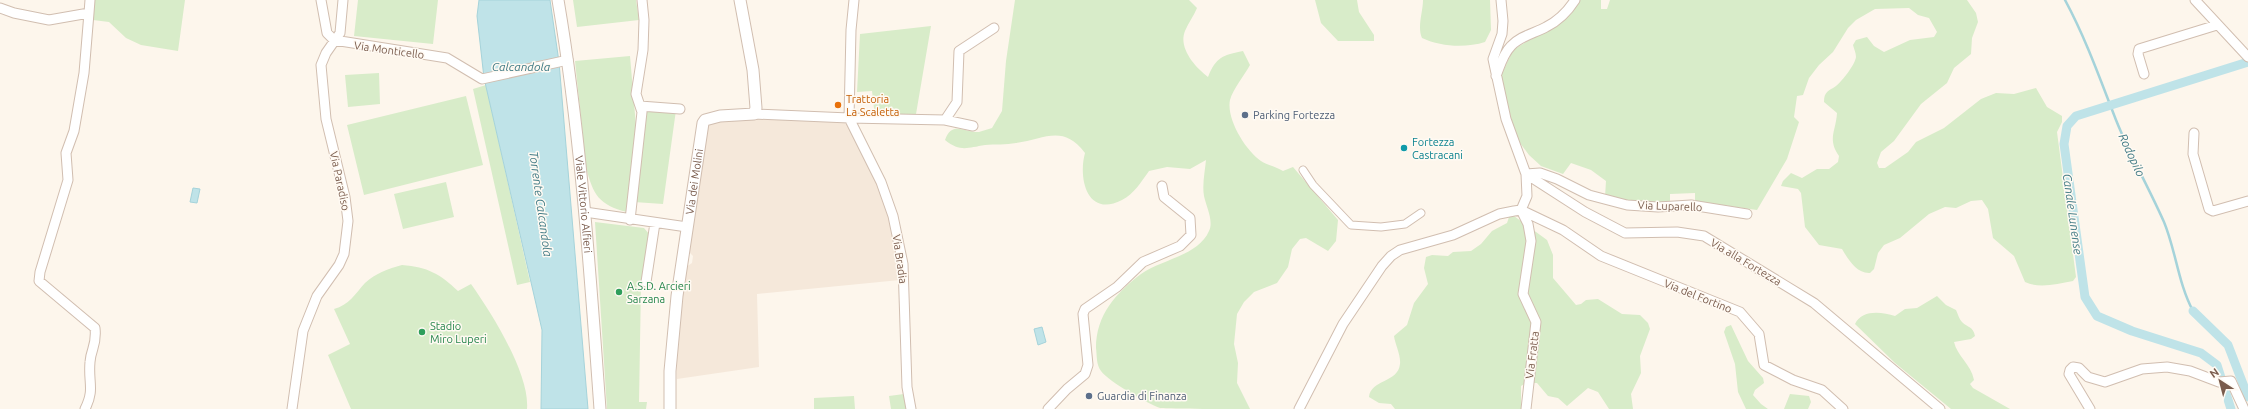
<svg xmlns="http://www.w3.org/2000/svg" width="2248" height="409" font-family="Ubuntu,sans-serif">
<rect width="100%" height="100%" fill="#fdf6ec"/>
<path fill="#f5e8da" d="M748,119L840,121L847,124L852,131L875,174L890,219L900,280L757,294L759,367L677,379L676,351L686,267L692,263L693,256L689,252L706,129L710,121Z"/>
<path fill="#d8ecc9" d="M94,0H185L178,51L141,45L126,38L109,22L93,20Z
M358,0H438L433,44L354,36Z
M573,0H636L639,20L577,27Z
M1015,0H1189L1197,8C1194,16 1188,23 1185,31C1178,48 1195,67 1208,77C1216,57 1223,55 1243,51L1250,65C1244,76 1233,89 1230,100C1226,119 1246,151 1261,161C1265,164 1277,167 1283,171L1293,167L1338,220L1336,241L1328,251L1306,238L1300,239L1292,249L1288,267L1277,283L1254,292L1244,302L1237,314L1234,344L1238,363L1237,383L1250,409C1236,409 1169,409 1160,408C1147,403 1109,382 1101,371C1096,365 1097,355 1096,348C1096,315 1116,293 1141,274C1162,259 1198,256 1209,231C1214,221 1206,206 1204,196C1202,185 1205,171 1206,160L1190,169L1167,167L1149,171C1141,182 1134,194 1122,200C1087,218 1078,178 1085,153C1063,124 1045,139 1016,143C1006,145 995,144 985,145C967,148 960,152 945,140C952,120 965,133 979,132C983,131 988,129 992,128L1002,111L1006,61Z
M1315,0H1357L1359,12L1374,35V41H1338L1321,23Z
M1423,0H1490L1491,30L1485,42C1466,48 1441,47 1422,38C1417,27 1423,12 1423,0Z
M1580,0H1601V9H1607L1610,0H1967L1976,13L1978,22L1972,38L1971,54L1954,68L1947,83L1921,104L1894,141L1881,152L1877,163L1879,168H1885L1908,152L1916,142L1944,128L1981,99L1996,93L2014,94L2036,88L2047,107L2062,116V122L2057,132L2076,277L2073,281C2056,284 2040,289 2025,282L2014,256L1993,238L1988,209L1982,200L1971,201L1956,208L1945,207L1929,214L1900,238L1884,245L1878,253L1874,269L1870,273C1857,274 1848,259 1842,249L1819,245L1805,227L1801,193L1798,189L1781,186L1783,181L1791,173L1802,178L1817,169H1829L1838,162L1839,156C1827,139 1836,131 1837,113L1824,102C1824,91 1829,91 1836,86C1842,81 1855,65 1856,57C1856,53 1854,49 1853,45L1856,40L1867,37L1874,46L1884,52L1910,40L1934,37L1937,32L1929,18L1918,15L1909,8L1875,9L1856,20L1848,28L1833,52L1819,65L1809,78L1803,95L1797,96L1794,117L1799,122L1787,159L1757,210L1695,201V193L1670,194V202H1627L1605,197L1606,181L1591,170L1571,163L1563,174L1541,166L1529,155L1517,139L1500,78L1513,50L1571,14Z
M931,26L916,114L875,117L872,91L857,92L860,34Z
M630,56L637,138L627,212C599,205 593,195 586,167L575,61Z
M379,73L380,104L348,107L345,75Z
M486,85L530,282L517,285L473,89Z
M466,96L483,165L364,195L347,125Z
M676,110L663,204L634,202L645,111Z
M446,182L454,217L403,229L394,194Z
M1514,216L1547,240L1553,255V278L1576,305L1581,304L1586,300L1598,299L1622,314L1640,315L1648,323L1650,329L1640,356L1641,373L1631,394L1633,409H1609L1598,392L1588,388L1567,406L1558,398L1548,396L1537,383H1526L1521,386V409H1395L1391,404L1379,403L1369,397C1371,379 1398,383 1400,364C1401,355 1395,344 1394,336L1407,325L1414,303L1428,284L1424,268L1426,257L1432,255L1448,256L1453,252L1471,251L1481,244L1492,231L1507,223L1509,217Z
M595,222L644,228L650,235L641,284L639,402H647L646,409H607Z
M402,265C428,267 440,274 458,291L471,284C491,312 530,374 527,409H351L328,355L350,344L334,309C349,305 355,294 365,283C376,273 388,269 402,265Z
M1937,296L1946,305L1956,310C1958,314 1959,319 1962,322C1968,328 1973,326 1975,336L1971,339L1954,342C1957,356 1971,364 1974,380L1970,384L1973,388L2010,409H1951L1895,363L1855,324C1862,309 1882,312 1895,316L1905,309L1917,308Z
M1731,325L1748,361L1763,378L1764,383L1755,390L1753,395L1761,404L1768,409H1746L1738,392L1735,364L1724,332L1726,327Z
M904,394L906,409H891L889,396Z
M1790,394L1809,396L1811,402L1808,409H1784Z
M854,396L855,409H814V398Z"/>
<path fill="#bfe3e8" stroke="#a5d3da" d="M479,0H550L559,62L588,409H541L542,330L484,78L477,16Z
M193,188L200,189L197,203L190,202Z
M1042,327L1046,342L1038,345L1034,329Z"/>
<g fill="none" stroke-linecap="round" stroke-linejoin="round">
<path stroke="#a5d3da" stroke-width="2.5" d="M2065,0C2086,39 2100,79 2116,120C2130,155 2149,188 2164,222C2176,251 2178,283 2193,311"/>
<path stroke="#bfe3e8" stroke-width="9" d="M2193,311L2228,345L2248,397
M2231,409L2217,365L2201,353L2132,331L2097,316L2085,297L2064,144L2067,126L2076,116L2248,62"/>
<defs>
<path id="pedestrian" d="M1303,170L1313,185L1351,225L1381,227L1405,224L1421,213"/>
<path id="minor" d="M321,0L327,33L334,40L447,58L482,79L568,60
M854,0L851,30L849,118L945,120L973,126
M1501,0L1503,21L1502,34L1493,59L1506,119L1526,174L1527,196L1521,210
M2195,0L2248,57
M0,8L14,13L49,20L89,13L90,0
M2144,74L2138,54L2139,49L2217,25
M1496,76C1500,66 1503,54 1511,46C1520,36 1535,33 1546,27C1558,21 1568,11 1575,0
M640,106L680,109
M754,114L849,118L881,182L893,216L903,264L907,387L911,409
M945,120L957,102L959,51L994,28
M2194,133L2193,154L2209,209L2213,211L2248,201
M1526,174L1585,212L1625,233L1677,232L1704,236L1814,303L1940,409
M1526,174L1540,173L1557,179L1589,195L1627,205L1658,207L1691,205L1747,214
M1521,210L1528,224L1531,241L1523,294L1536,322L1526,409
M585,212L687,227
M630,220L642,112L636,94L643,50L644,20L642,0
M646,282L655,223
M85,409C95,389 88,383 90,362C91,348 97,346 95,328L39,281L40,272L68,180L66,153L74,131L84,73L89,13
M292,409L303,331L317,296L339,265L344,254L348,221L345,197L326,119L321,65L326,53L340,33L343,0
M1048,409L1067,389L1085,374L1088,365L1083,314L1085,309L1117,287L1143,262L1180,246L1191,235L1190,218L1164,197L1162,186
M1299,409L1343,324L1382,266L1391,256L1400,250L1453,235L1499,214L1514,211L1521,210L1563,230L1601,256L1740,312L1759,334L1764,365L1793,380L1822,390L1843,409
M2090,409L2069,374L2070,370L2073,367L2079,368L2088,377L2105,382L2142,369L2167,367L2190,371L2219,382L2231,381L2244,409"/>
<g id="tertiary">
<path id="s1" d="M558,0C581,135 590,272 600,409"/>
<path id="s2" d="M670,409V371L677,296L703,123L705,120L720,116L754,114L756,108L753,70L740,0"/>
</g>
</defs>
<use href="#pedestrian" stroke="#d1beb0" stroke-width="9"/>
<use href="#minor" stroke="#d1beb0" stroke-width="11"/>
<use href="#tertiary" stroke="#d1beb0" stroke-width="13"/>
<use href="#pedestrian" stroke="#fff" stroke-width="7"/>
<use href="#minor" stroke="#fff" stroke-width="9"/>
<use href="#tertiary" stroke="#fff" stroke-width="11"/>
</g>
<circle fill="#e8710a" stroke="#fffaf3" stroke-width="1.5" cx="838" cy="105" r="4"/>
<g fill="#5c6f8a" stroke="#fffaf3" stroke-width="1.5">
<circle cx="1245" cy="115" r="4"/>
<circle cx="1089" cy="396" r="4"/>
</g>
<circle fill="#0f9aa8" stroke="#fffaf3" stroke-width="1.5" cx="1404" cy="148" r="4"/>
<g fill="#2e9e5b" stroke="#fffaf3" stroke-width="1.5">
<circle cx="619" cy="292" r="4"/>
<circle cx="422" cy="332" r="4"/>
</g>
<g text-anchor="middle" dominant-baseline="central" stroke-width="3" stroke-linejoin="round" paint-order="stroke">
<g font-size="11" fill="#7a5c4d" stroke="#fffaf3">
<text transform="translate(389 50) rotate(8)">Via Monticello</text>
<text transform="translate(340 181) rotate(78)">Via Paradiso</text>
<text stroke="none"><textPath href="#s2" startOffset="229">Via dei Molini</textPath></text>
<text stroke="none"><textPath href="#s1" startOffset="206">Viale Vittorio Alfieri</textPath></text>
<text transform="translate(1670 206) rotate(2)">Via Luparello</text>
<text transform="translate(900 259) rotate(82)">Via Bradia</text>
<text transform="translate(1746 262) rotate(31)">Via alla Fortezza</text>
<text transform="translate(1698 296) rotate(22)">Via del Fortino</text>
<text transform="translate(1532 355) rotate(-83)">Via Fratta</text>
</g>
<g font-size="11" fill="#c56008" stroke="#fffaf3" text-anchor="start">
<text x="846" y="99">Trattoria<tspan x="846" dy="13">La Scaletta</tspan></text>
</g>
<g font-size="11" fill="#4e5e75" stroke="#fffaf3" text-anchor="start">
<text x="1253" y="115">Parking Fortezza</text>
<text x="1097" y="396">Guardia di Finanza</text>
</g>
<g font-size="11" fill="#0d838f" stroke="#fffaf3" text-anchor="start">
<text x="1412" y="142">Fortezza<tspan x="1412" dy="13">Castracani</tspan></text>
</g>
<g font-size="11" fill="#27864d" stroke="#fffaf3" text-anchor="start">
<text x="627" y="286">A.S.D. Arcieri<tspan x="627" dy="13">Sarzana</tspan></text>
<text x="430" y="326">Stadio<tspan x="430" dy="13">Miro Luperi</tspan></text>
</g>
<g font-size="12" font-style="italic" fill="#437c86" stroke="#fffaf3">
<text x="521" y="66">Calcandola</text>
<text transform="translate(2132 155) rotate(65)">Rodopilo</text>
<text transform="translate(541 204) rotate(82)">Torrente Calcandola</text>
<text transform="translate(2073 214) rotate(82)">Canale Lunense</text>
</g>
</g>
<g transform="translate(2220 381) rotate(324)" stroke="#fffaf3" stroke-width="3" paint-order="stroke">
<path d="M0-3L7 15L0 10L-7 15Z" fill="#7a5c4d"/>
<text y="-6" font-size="11" font-weight="bold" text-anchor="middle" fill="#7a5c4d">N</text>
</g>
</svg>
